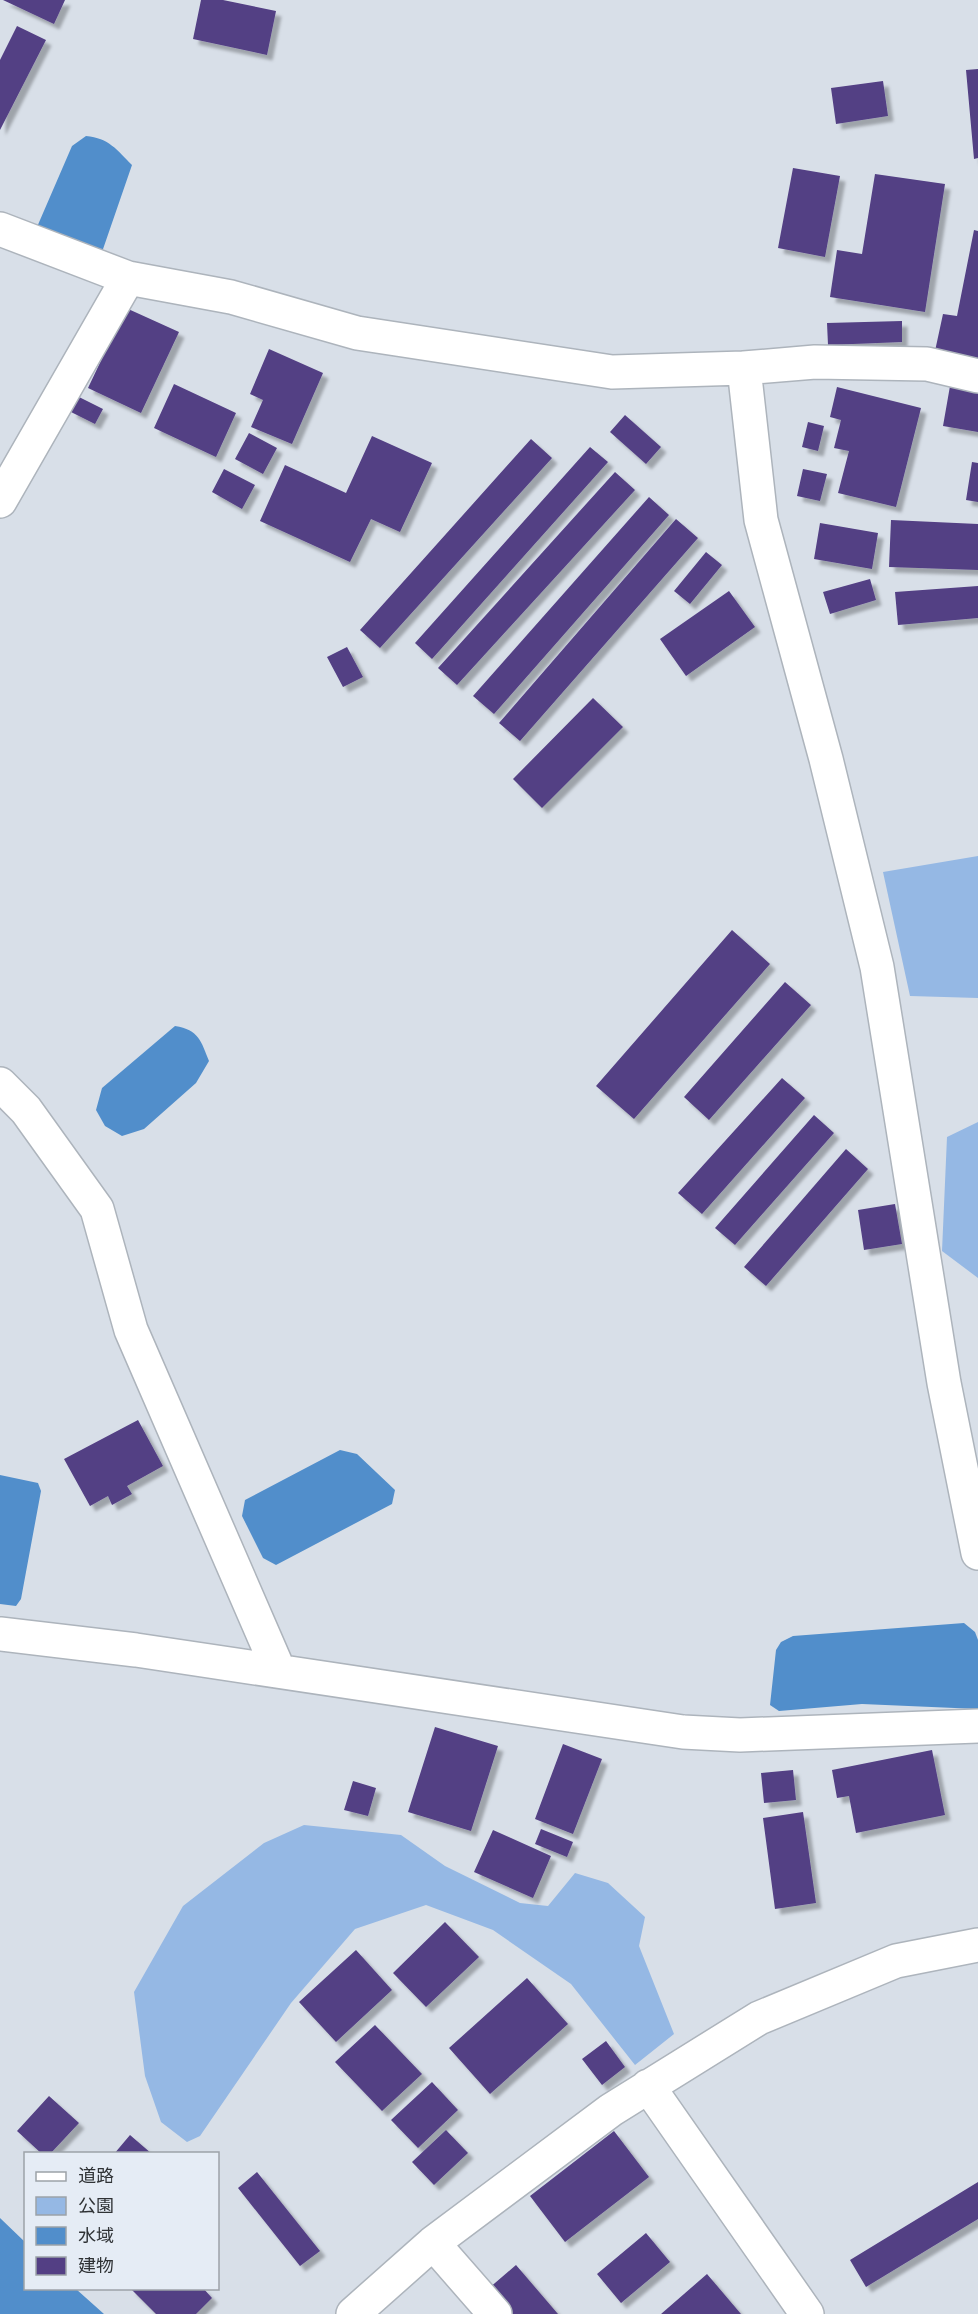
<svg xmlns="http://www.w3.org/2000/svg" width="978" height="2314" font-family="'DejaVu Sans','Noto Sans JP',sans-serif">
<defs>
<filter id="shadow"><feDropShadow dx="5.5" dy="5.5" stdDeviation="1.5" flood-color="#0004"/></filter>
</defs>
<rect width="100%" height="100%" fill="#d8dfe8"/>
<path fill="#95b8e4" d="M978,856V998L910,996L883,872Z
M978,1122V1278L942,1251L947,1137Z
M304,1825L401,1835L445,1866L520,1903L548,1906L575,1873L608,1883L645,1917L639,1946L674,2034L635,2065L571,1984L493,1930L426,1905L355,1929L291,2003L200,2136L187,2142L161,2122L145,2076L134,1992L183,1906L264,1843Z"/>
<path fill="#518ecb" d="M86,136C109,138 117,150 132,165L102,252L37,227L72,146Z
M175,1026C199,1030 201,1041 209,1061L196,1083L144,1129L122,1136L105,1126L96,1110L102,1088Z
M340,1450L357,1454L395,1490L392,1504L276,1565L263,1558L242,1516L245,1500Z
M0,1475L38,1483L41,1491L21,1599L16,1606L0,1604Z
M964,1623L975,1632L978,1640V1709L862,1704L779,1711L770,1705L776,1650L781,1642L793,1636Z
M0,2218L25,2242L26,2288L76,2289L104,2314H0Z"/>
<path fill="#533f84" filter="url(#shadow)" d="M3,0H65L54,24Z
M201,0H223L276,11L267,55L193,39Z
M17,26L46,40L0,130V60Z
M978,69V158L974,159L966,70Z
M883,81L888,116L836,124L831,88Z
M793,168L840,176L825,257L778,248Z
M875,174L945,184L925,312L830,297L837,250L862,254Z
M974,230L978,231V359L935,351L943,314L957,316Z
M126,308L179,332L141,413L88,388Z
M902,321V342L828,345L827,323Z
M269,349L323,373L292,444L251,427L263,400L250,394Z
M174,384L236,413L216,457L154,428Z
M950,386L978,391V432L943,426Z
M837,387L921,408L896,507L838,493L849,451L834,448L841,420L830,417Z
M79,397L103,409L95,424L71,412Z
M625,415L661,447L646,464L610,432Z
M808,422L824,426L818,451L802,447Z
M249,433L277,448L263,474L235,459Z
M372,436L432,463L400,532L371,519L350,562L260,521L285,465L346,493Z
M531,439L552,458L380,648L360,630Z
M590,447L608,462L432,659L415,643Z
M972,462L978,463V502L966,500Z
M224,469L255,485L242,509L212,492Z
M803,469L827,474L820,501L797,496Z
M615,472L635,490L457,685L438,668Z
M649,497L669,515L494,714L473,696Z
M676,519L698,538L520,741L499,723Z
M891,520L978,524V570L889,567Z
M820,523L878,533L872,569L814,559Z
M706,552L722,565L690,604L674,591Z
M870,579L876,600L830,614L823,592Z
M978,586V618L898,625L895,592Z
M729,591L755,627L686,676L660,639Z
M347,647L363,677L343,687L327,657Z
M593,698L623,727L542,808L513,779Z
M732,930L770,964L634,1119L596,1086Z
M785,982L811,1005L709,1120L684,1097Z
M782,1078L805,1098L702,1214L678,1193Z
M814,1115L834,1133L735,1245L715,1228Z
M846,1149L868,1169L766,1286L744,1267Z
M895,1204L902,1244L864,1250L858,1210Z
M138,1420L163,1466L127,1486L132,1494L112,1505L108,1496L90,1506L64,1459Z
M435,1727L498,1746L471,1831L408,1812Z
M563,1744L602,1759L573,1834L535,1819Z
M932,1750L945,1815L856,1833L849,1796L837,1798L832,1770Z
M793,1770L796,1800L764,1803L761,1773Z
M353,1781L376,1788L368,1816L344,1810Z
M803,1812L816,1903L775,1909L763,1818Z
M541,1829L573,1842L567,1857L535,1844Z
M493,1830L551,1856L533,1898L474,1872Z
M445,1922L479,1957L426,2007L393,1973Z
M356,1950L392,1990L336,2042L299,2002Z
M527,1978L568,2024L490,2094L449,2048Z
M375,2025L422,2074L382,2111L335,2062Z
M606,2041L625,2067L602,2085L582,2059Z
M432,2082L458,2110L418,2148L391,2120Z
M49,2096L79,2123L50,2154H42L17,2131Z
M446,2130L468,2153L434,2185L412,2162Z
M614,2131L649,2177L565,2242L530,2196Z
M130,2135L152,2154H114Z
M257,2172L320,2251L300,2266L238,2188Z
M978,2182V2219L866,2287L850,2260Z
M646,2233L670,2262L621,2303L597,2274Z
M516,2265L558,2314H510L488,2289Z
M707,2274L741,2314H661Z
M130,2288H203L212,2298L196,2314H156Z"/>
<g fill="none" stroke-linecap="round" stroke-linejoin="round">
<defs>
<path id="minor" d="M0,229L128,278L231,297L357,333L612,372L744,368L815,362L927,364L978,376
M744,368L761,520L826,759L877,967L944,1383L978,1553
M0,501L128,278
M0,1084L26,1110L97,1209L131,1330L279,1671
M0,1634L136,1650L683,1732L740,1735L978,1726
M648,2086L807,2314
M433,2243L495,2314
M353,2314L433,2243L611,2110L759,2018L896,1961L978,1945"/>
</defs>
<use href="#minor" stroke="#adb4bc" stroke-width="36"/>
<use href="#minor" stroke="#fff" stroke-width="33"/>
</g>
<rect x="24" y="2152" width="195" height="138" fill="#e5ecf5" stroke="#9ca2a8" stroke-width="1.5"/>
<rect x="36" y="2172" width="30" height="9" fill="#ffffff" stroke="#9ca2a8" stroke-width="1.5"/>
<text x="78" y="2182" font-size="18" fill="#2f3235">道路</text>
<rect x="36" y="2197" width="30" height="18" fill="#95b8e4" stroke="#9ca2a8" stroke-width="1.5"/>
<text x="78" y="2212" font-size="18" fill="#2f3235">公園</text>
<rect x="36" y="2227" width="30" height="18" fill="#518ecb" stroke="#9ca2a8" stroke-width="1.5"/>
<text x="78" y="2242" font-size="18" fill="#2f3235">水域</text>
<rect x="36" y="2257" width="30" height="18" fill="#533f84" stroke="#9ca2a8" stroke-width="1.5"/>
<text x="78" y="2272" font-size="18" fill="#2f3235">建物</text>
</svg>
